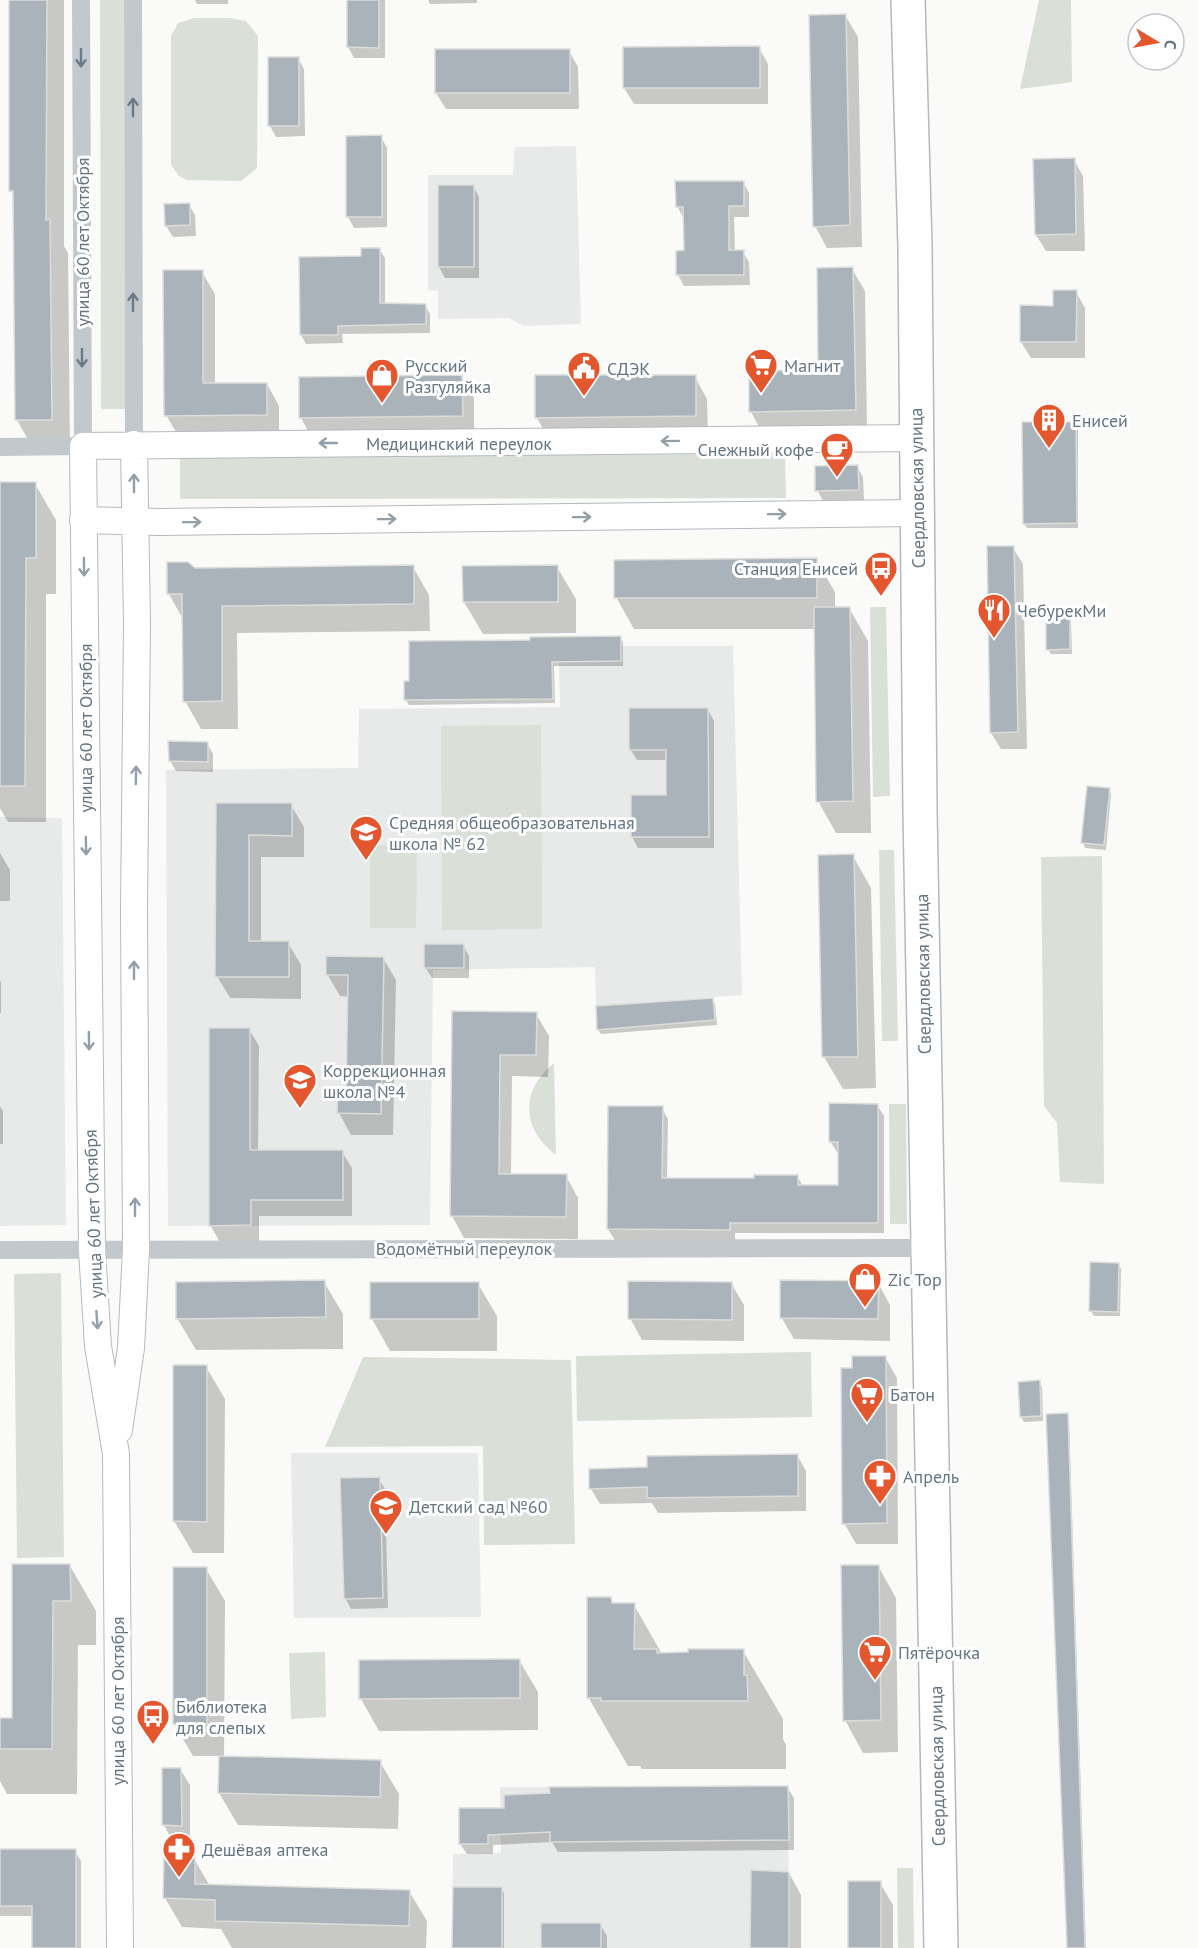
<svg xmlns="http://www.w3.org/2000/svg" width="1198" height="1948" font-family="'PT Sans',sans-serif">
<rect width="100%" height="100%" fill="#fafaf8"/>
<path fill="#e8e9e9" d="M576,146L581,324L524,326L509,318L438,319V291L428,290V175H513L515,147Z
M621,646H733L742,995L596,1006L595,967L433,970L430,1225L168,1226L166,770L358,768L359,709L560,707L559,662L621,661Z
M0,817L62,818L66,1225L0,1226Z
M291,1453H478L481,1617L294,1618Z
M788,1786L789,1948H452L453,1854L501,1853L500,1787Z"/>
<path fill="#dadfd7" d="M100,0H124L125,409H101Z
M1039,0H1071L1072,82L1020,89Z
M194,18H229L246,21L258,36L257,168L241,181L187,180L179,176L171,165V36L178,23Z
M785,454L786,498L180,499V456Z
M870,607H886L890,796L873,797Z
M541,725L542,929L442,930L441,726Z
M370,845L417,846L416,928H370Z
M879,850H894L898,1041H882Z
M1102,856L1104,1184L1060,1182L1057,1123L1044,1106L1041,857Z
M554,1063L556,1155C521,1129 520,1090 554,1063Z
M889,1104H906L907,1224H890Z
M61,1273L64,1557L17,1558L14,1274Z
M811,1352L812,1417L577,1421L576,1356Z
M363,1357L571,1360L575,1544L484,1545L483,1446L325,1447Z
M325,1652L326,1717L291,1719L289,1653Z
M897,1868H913L914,1948H898Z"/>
<path fill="#0003" d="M10,0H64V246L68,253L70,452H35L17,420L14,197L11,190Z
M195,0H228V4H197Z
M348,0H385V58H354L348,47Z
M428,0H477V3L430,4Z
M845,15L858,37L862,247L827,248L815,226Z
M759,48L768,64V104H634L624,88Z
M569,51L578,67L579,109H446L436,93Z
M298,58L304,69L305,136L276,137L270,126Z
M381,137L387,148V227L354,228L348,217Z
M1074,160L1083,176L1085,251H1046L1036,235Z
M743,182L749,193V217H734L735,252H743L749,262L750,285L684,286L678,275L677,252H685L683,217L677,206Z
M439,186H473L479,197V278H445L439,267Z
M189,205L195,215L196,236L173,237L166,226Z
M379,249L385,258V305H425L430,314V333L342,334L343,343L306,344L301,335L363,258Z
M852,269L865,291L867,432L763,434L751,412L820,372Z
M202,272L215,294V385L267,384L279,406V437H179L166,415Z
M1076,292L1085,308V358H1031L1021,342L1054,307Z
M461,376L474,398V437L313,440L301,418Z
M695,377L707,399L708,437L549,440L537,418Z
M1075,424L1078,429V528H1027L1024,523Z
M857,467L863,477L864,500L823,501L817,490Z
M0,484H35L56,520V594H46V822H8L0,808Z
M1013,548L1023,564L1027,749H1001L991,733Z
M816,560L835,592V609L849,608L868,641L871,833H836L818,801L816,629H634L616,597Z
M413,567L429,595L430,631L237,633L238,729H201L185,701L184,621L169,594L194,569Z
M557,567L576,599V633L483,634L464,602Z
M1069,617L1071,622L1072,654H1051L1048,649Z
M620,637L623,642V666H554L555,703L409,705L406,700L532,642Z
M708,710L714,721V848H638L632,837L667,797V760H637L630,749Z
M207,743L213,754V772L176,771L170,761Z
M1109,789L1111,794L1106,850L1085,848L1083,843Z
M217,805H291L304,827V857H261V943H288L301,965V999L230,998L217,976Z
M0,853L10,870V901H0Z
M853,856L871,888L876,1088L843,1089L824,1057Z
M463,945L469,956V978H432L425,967Z
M383,958L396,980L393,1135H351L339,1113L347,1096L349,997L340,996L327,974Z
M0,981L1,982V1013H0Z
M712,999L715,1004L717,1025L601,1034L598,1030Z
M453,1013L536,1014L549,1036L548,1077L512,1076L511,1175L566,1176L578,1198V1239L464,1238L452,1216Z
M249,1029L259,1046L258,1152H342L352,1168V1216H259V1241L220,1242L210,1225Z
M877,1105L884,1116V1233H735V1240H615L608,1229L662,1108L668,1119L667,1179L756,1180L797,1176L803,1186H839V1152H837L830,1141Z
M0,1106L3,1111V1144H0Z
M1118,1264L1121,1269L1120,1316H1094L1091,1311Z
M324,1282L343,1314V1349L196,1350L177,1318Z
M731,1283L744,1305V1341L642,1340L630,1318Z
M878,1283L890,1305V1341L794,1339L781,1317Z
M478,1284L497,1316V1351H390L372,1319Z
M885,1357L897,1378L898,1544H856L844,1523L854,1369Z
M206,1367L225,1399L224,1553H193L174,1521Z
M1039,1382L1042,1387L1043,1421L1024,1422L1021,1417Z
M1067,1415L1069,1420L1086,1948H1069Z
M797,1455L806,1471V1511L658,1513L652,1503L600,1504L591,1489L649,1469Z
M379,1479L385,1489L388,1608L351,1609L345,1598Z
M14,1566H70L96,1611V1645H78L77,1794H7L0,1781V1719H14Z
M878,1566L896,1598L898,1752L863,1753L845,1720Z
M206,1569L225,1601L224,1758L380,1762L399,1794L398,1829L238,1825L219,1793L220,1756H193L174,1724Z
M611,1598L614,1605H634L662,1654L743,1651L783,1719V1739L786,1745V1769H642L640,1766H628L588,1697Z
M519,1660L538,1692V1730L379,1731L361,1699Z
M180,1769L190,1785V1842H173L164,1825Z
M787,1787L794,1798V1850L558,1852L552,1842L493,1845V1854H467L460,1844L506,1809Z
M0,1851H75L81,1861V1948H34V1916H0Z
M194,1859L210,1886L409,1891L427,1921L426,1948H232L221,1929L182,1927L165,1898Z
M789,1873L801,1895V1948H751Z
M880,1883L893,1905V1948H849Z
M501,1888L504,1893V1948H454Z
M600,1924L607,1936V1948H542Z"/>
<path fill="#aab3b9" stroke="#dcdcda" stroke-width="1.5" d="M9,0H47L46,220L50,219L52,420H15L13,191H9Z
M347,0H379V48L347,47Z
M846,14L850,225L813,227L809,15Z
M760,46V88H623V47Z
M435,49H570V93H435Z
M268,57H299V126H268Z
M382,135V217H346V136Z
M1075,158L1076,234L1035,235L1033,159Z
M675,181H744V206H729V250H744V275H676V251L684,250L683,207H676Z
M438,185H474V267H438Z
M190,203V225L165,226L164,204Z
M361,248H380V303L426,304V324L338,326V335H300L299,257L361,256Z
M853,267L856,410L749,412V371L818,370L817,268Z
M163,270H203V383H267V415L164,416Z
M1053,290H1077L1076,342H1020V305L1053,306Z
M462,375L463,416L299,418V377Z
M535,375H696V416L535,418Z
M1022,422H1076L1077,523L1023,524Z
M858,465L859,490L815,491V466Z
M0,482H36V558H26L25,786H0Z
M987,546H1014L1018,732L990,733Z
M817,558V598H614V560Z
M167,562H188L195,568L414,565V604L222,606V701L183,702L182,594H167Z
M558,565V602H463L462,566Z
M814,607H850L853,801L816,802Z
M1046,616H1070V649L1046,650Z
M621,636V661L552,662L553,699L404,700V681H409V641L530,640V637Z
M629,708H708L709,837H631V795H666V750H629Z
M168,741L208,742V762L169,761Z
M1087,786L1110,788L1104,845L1081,843Z
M216,803H292V836L249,835V941H289V977H215Z
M854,854L858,1057H822L818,855Z
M424,944H464V968H424Z
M326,956L384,957L381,1114L337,1113L338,1094L346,1095L348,975H326Z
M713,998L715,1020L597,1030L596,1006Z
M452,1011L537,1012L536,1055H500L499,1174H567L566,1217L450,1216Z
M209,1028H250V1150H343V1200H251V1225L209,1226Z
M829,1103L878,1104V1223H730V1230L607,1229L608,1106H663L662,1178H754V1175H798V1185H838V1142H829Z
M1090,1262L1119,1263L1118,1312L1089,1311Z
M325,1280L326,1317L176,1319V1282Z
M780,1280L879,1281L878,1319L780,1318Z
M628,1281L732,1282V1320L628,1319Z
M370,1282H479V1319H370Z
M852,1356H886L887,1523L842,1524L841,1368H852Z
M173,1365H207V1522L173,1521Z
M1040,1380L1041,1416L1020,1417L1018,1382Z
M1068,1413L1085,1948H1067L1046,1414Z
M798,1454V1496L647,1498V1487L589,1489V1469L647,1467V1456Z
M380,1477L383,1598L344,1599L340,1478Z
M12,1564H70L71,1601H53L52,1749H0V1718H12Z
M841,1565H879L881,1720L843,1721Z
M173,1567H207V1724H173Z
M587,1597H611L612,1603H635L634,1649H657V1653L688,1652V1649H744V1675H747L748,1701H601V1698H587Z
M520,1659V1698L359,1699V1660Z
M219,1756L381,1760L380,1797L218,1793Z
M162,1768H181L182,1826L162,1825Z
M788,1786L789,1840L550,1842V1832L488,1835V1844H459V1808H504V1795L550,1793L549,1787Z
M0,1849H76V1948H32V1906H0Z
M164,1856L195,1858V1884L410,1890L409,1926L215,1921V1900L163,1898Z
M751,1870L789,1872V1948H750Z
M848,1881H881V1948H848Z
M453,1887H502V1948H452Z
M541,1923H601V1948H541Z"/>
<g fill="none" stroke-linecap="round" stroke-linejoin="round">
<defs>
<path id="secondary" d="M83,520L160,522L917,513
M119,1430L131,1348L136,1250L134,909L137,624L134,444
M120,1948L116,1454L98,1346L92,1250L83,446L917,438"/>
<path id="highway" d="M908,0L915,247L920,811L941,1948"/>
</defs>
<use href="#secondary" stroke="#b3babf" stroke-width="28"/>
<use href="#highway" stroke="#b4b9bd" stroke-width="36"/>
<path stroke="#c3c8cc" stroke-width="18" d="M133,0L134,444
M0,447L83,446L81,0
M0,1250L928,1248"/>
<use href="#secondary" stroke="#fff" stroke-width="26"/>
<use href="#highway" stroke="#fff" stroke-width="33"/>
</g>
<defs><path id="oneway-shaft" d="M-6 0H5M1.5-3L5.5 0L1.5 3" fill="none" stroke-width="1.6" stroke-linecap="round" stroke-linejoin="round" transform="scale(1.5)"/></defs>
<g stroke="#6a7a87">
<use href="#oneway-shaft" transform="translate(81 58) rotate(90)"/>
<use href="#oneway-shaft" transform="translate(133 107) rotate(-90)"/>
<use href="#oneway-shaft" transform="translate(133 302) rotate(-90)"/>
<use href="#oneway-shaft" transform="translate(82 358) rotate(90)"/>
</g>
<g stroke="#939fa8">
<use href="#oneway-shaft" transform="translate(670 441) rotate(179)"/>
<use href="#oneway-shaft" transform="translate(328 443) rotate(180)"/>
<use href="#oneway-shaft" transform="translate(134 483) rotate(-90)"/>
<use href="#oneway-shaft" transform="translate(777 514) rotate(-1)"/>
<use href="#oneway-shaft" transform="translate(582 517) rotate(-1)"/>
<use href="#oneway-shaft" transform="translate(387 519) rotate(-1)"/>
<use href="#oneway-shaft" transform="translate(192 522) rotate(-1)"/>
<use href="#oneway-shaft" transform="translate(84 567) rotate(89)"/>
<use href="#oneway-shaft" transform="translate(136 775) rotate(-89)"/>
<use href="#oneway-shaft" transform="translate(86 846) rotate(89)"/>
<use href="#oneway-shaft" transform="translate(134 970) rotate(-90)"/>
<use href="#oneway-shaft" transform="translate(89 1041) rotate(89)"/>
<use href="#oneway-shaft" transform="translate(135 1207) rotate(-90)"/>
<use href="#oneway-shaft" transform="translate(97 1320) rotate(86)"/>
</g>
<defs>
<symbol id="supermarket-pin" viewBox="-11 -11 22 30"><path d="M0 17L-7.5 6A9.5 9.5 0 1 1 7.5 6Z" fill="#e4572e" stroke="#fff"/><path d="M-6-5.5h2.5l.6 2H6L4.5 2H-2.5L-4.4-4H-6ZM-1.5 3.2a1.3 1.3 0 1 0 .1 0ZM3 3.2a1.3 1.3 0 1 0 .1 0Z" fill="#fff"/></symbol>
<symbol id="civic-pin" viewBox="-11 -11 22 30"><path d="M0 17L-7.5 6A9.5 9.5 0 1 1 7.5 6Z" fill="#e4572e" stroke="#fff"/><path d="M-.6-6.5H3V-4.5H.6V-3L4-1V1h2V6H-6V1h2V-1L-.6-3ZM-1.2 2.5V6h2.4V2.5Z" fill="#fff"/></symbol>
<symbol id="shop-pin" viewBox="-11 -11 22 30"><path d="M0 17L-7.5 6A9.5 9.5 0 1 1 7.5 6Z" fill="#e4572e" stroke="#fff"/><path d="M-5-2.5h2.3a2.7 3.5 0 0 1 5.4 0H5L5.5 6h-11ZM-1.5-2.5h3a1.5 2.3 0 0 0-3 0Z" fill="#fff"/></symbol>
<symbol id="building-pin" viewBox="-11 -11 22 30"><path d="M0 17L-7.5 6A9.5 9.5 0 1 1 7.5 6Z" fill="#e4572e" stroke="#fff"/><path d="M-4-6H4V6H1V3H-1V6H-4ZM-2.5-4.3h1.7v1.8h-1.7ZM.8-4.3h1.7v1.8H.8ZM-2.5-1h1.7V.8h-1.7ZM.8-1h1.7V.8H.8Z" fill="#fff"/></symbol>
<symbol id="cafe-pin" viewBox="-11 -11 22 30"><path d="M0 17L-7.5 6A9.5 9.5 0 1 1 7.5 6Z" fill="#e4572e" stroke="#fff"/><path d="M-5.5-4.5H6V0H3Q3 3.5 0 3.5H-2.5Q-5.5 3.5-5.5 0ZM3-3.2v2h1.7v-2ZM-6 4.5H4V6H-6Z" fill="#fff"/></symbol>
<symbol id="bus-pin" viewBox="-11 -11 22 30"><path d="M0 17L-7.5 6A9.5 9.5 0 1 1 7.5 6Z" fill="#e4572e" stroke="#fff"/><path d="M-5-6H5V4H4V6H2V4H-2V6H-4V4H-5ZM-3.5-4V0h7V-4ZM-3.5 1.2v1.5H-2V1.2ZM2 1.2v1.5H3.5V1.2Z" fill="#fff"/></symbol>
<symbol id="restaurant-pin" viewBox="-11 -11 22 30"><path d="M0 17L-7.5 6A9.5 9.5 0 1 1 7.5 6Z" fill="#e4572e" stroke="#fff"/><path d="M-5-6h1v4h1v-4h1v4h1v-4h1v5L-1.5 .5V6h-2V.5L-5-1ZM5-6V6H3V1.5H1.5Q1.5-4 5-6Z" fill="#fff"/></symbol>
<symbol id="school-pin" viewBox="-11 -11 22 30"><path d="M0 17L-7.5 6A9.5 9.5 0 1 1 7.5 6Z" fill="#e4572e" stroke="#fff"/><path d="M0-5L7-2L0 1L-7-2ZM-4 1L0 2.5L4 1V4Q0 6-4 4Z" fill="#fff"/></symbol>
<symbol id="pharmacy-pin" viewBox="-11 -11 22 30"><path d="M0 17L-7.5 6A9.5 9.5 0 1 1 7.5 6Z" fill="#e4572e" stroke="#fff"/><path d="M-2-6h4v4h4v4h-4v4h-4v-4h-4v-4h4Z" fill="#fff"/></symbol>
</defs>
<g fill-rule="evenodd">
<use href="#supermarket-pin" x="742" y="346" width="38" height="52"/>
<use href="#civic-pin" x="565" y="349" width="38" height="52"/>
<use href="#shop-pin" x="363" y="356" width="38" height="52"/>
<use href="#building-pin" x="1030" y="401" width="38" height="52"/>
<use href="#cafe-pin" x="818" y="430" width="38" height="52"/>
<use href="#bus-pin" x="862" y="549" width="38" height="52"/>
<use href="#restaurant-pin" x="975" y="591" width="38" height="52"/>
<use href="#school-pin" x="347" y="813" width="38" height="52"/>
<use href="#school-pin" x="281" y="1061" width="38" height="52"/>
<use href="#shop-pin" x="846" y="1260" width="38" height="52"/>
<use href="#supermarket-pin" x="848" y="1375" width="38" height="52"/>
<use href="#pharmacy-pin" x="861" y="1457" width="38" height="52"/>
<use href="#school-pin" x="367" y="1487" width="38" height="52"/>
<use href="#supermarket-pin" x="856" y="1633" width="38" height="52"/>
<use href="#bus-pin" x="134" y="1697" width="38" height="52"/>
<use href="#pharmacy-pin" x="160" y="1830" width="38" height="52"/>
</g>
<g text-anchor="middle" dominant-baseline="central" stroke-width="6" stroke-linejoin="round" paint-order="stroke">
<g font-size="18" fill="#657683" stroke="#fff">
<text transform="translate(82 242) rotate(-90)">улица 60 лет Октября</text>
<text x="459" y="443">Медицинский переулок</text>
<text transform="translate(917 488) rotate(-91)">Свердловская улица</text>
<text transform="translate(85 728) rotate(-90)">улица 60 лет Октября</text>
<text transform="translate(923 974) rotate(-91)">Свердловская улица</text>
<text transform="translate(93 1214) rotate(-92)">улица 60 лет Октября</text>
<text x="464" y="1248">Водомётный переулок</text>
<text transform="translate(117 1701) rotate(-90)">улица 60 лет Октября</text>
<text transform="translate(937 1766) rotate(-91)">Свердловская улица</text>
</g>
<g font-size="18" fill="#657683" stroke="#fff" text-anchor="start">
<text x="405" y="365">Русский<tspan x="405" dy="21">Разгуляйка</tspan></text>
<text x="784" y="365">Магнит</text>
<text x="607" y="368">СДЭК</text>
<text x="1072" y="420">Енисей</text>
<text x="814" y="449" text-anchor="end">Снежный кофе</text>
<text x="858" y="568" text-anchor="end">Станция Енисей</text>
<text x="1017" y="610">ЧебурекМи</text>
<text x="389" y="822">Средняя общеобразовательная<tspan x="389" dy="21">школа № 62</tspan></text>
<text x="323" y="1070">Коррекционная<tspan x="323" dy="21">школа №4</tspan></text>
<text x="888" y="1279">Zic Top</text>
<text x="890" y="1394">Батон</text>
<text x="903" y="1476">Апрель</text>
<text x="409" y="1506">Детский сад №60</text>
<text x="898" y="1652">Пятёрочка</text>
<text x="176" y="1706">Библиотека<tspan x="176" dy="21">для слепых</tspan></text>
<text x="202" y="1849">Дешёвая аптека</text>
</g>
</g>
<g transform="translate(1156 42) rotate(100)"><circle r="28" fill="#ffffff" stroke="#c1c8cd" stroke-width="1.5"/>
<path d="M0-4.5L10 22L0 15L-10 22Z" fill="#e4572e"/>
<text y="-9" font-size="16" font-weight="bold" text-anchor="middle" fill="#657683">С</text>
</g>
</svg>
